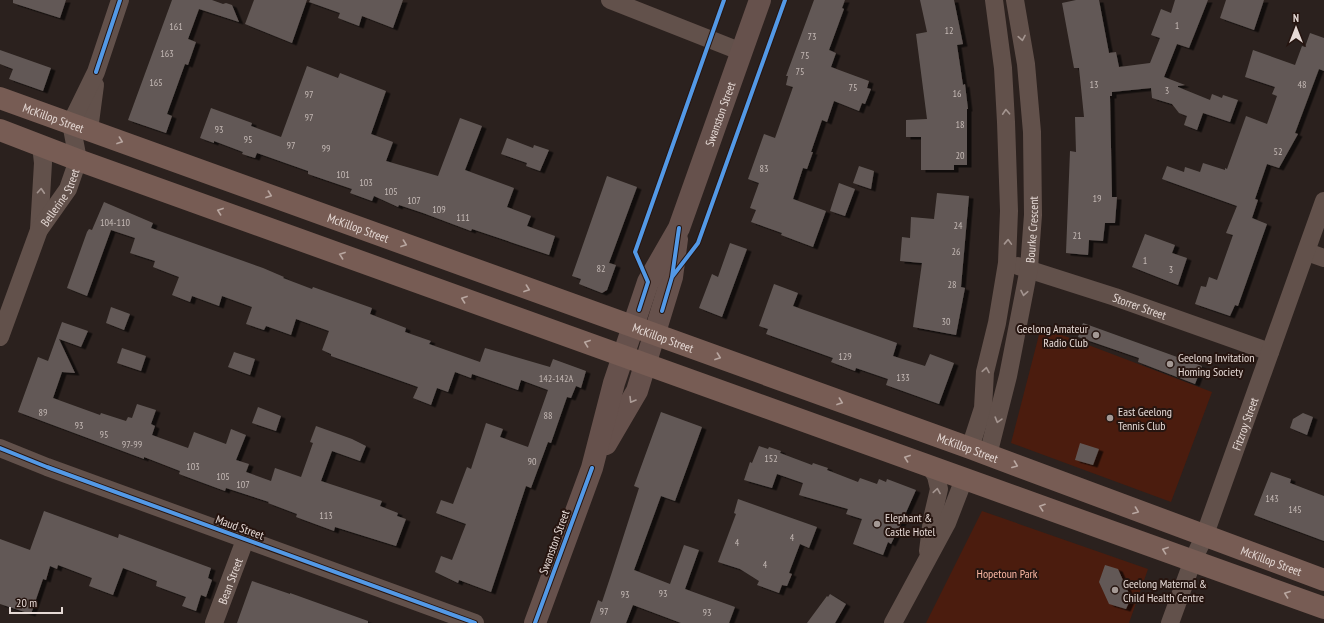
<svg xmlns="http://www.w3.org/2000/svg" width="1324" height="623" font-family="'PT Sans Narrow',sans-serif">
<defs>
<filter id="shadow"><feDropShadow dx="4.5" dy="2.5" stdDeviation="0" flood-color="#0009"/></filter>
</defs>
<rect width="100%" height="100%" fill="#2b211e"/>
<path fill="#4b1c0e" d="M1041,327L1212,392L1171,502L1011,443Z
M982,511L1148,569L1129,623H926Z"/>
<path fill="#625956" filter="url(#shadow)" d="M13,0H66L60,18L13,3Z
M172,0H212L223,4L226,3L232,5L239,22L199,9L188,39L196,42L188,65L185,64L167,114L172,116L166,133L128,120Z
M254,0H307L292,43L245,24Z
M310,0H403L393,28L362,16L359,26L338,18L340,13L309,2Z
M814,0H845L842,8L844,9L829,50L836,53L831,67L869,81L867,88L871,89L865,104L862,103L859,111L834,101L827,122L822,120L811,152H813L807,169L803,168L793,199L826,211L813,247L781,235L782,233L751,222L756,210L750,208L759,183L748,179L764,134L775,138L793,87L786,85L788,76H786Z
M920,0H954L963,44L957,45L963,85L965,84L968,109H967V165H954V170H921V137H906V120L927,119L916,34L927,32Z
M1076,0H1099L1109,53L1116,52L1119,67L1150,63L1160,38L1151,35L1161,9L1171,13L1175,0H1208L1189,48L1177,44L1164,77L1185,85L1178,86V87L1210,100L1212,94L1222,98L1223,95L1238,100L1230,122L1203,113L1197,130L1184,125L1187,116L1179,113L1172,104L1152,98L1151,88L1112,92V96H1110L1112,197H1117L1115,223H1105L1103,241L1089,240L1088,255L1066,253L1070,151L1076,152L1075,117H1084L1079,68H1074L1062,3Z
M1226,0H1264L1254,30L1220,18Z
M1310,33L1324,38V71L1319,69L1295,133L1298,134L1279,168L1267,164L1255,199L1258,200L1252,218L1267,224L1238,306L1235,305L1230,316L1195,304L1201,286L1206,287L1209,277L1217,280L1233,235L1226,233L1237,206L1162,179L1167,166L1184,172L1185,167L1200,172L1203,163L1225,170V168L1227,169L1246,116L1267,124L1277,96L1272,94L1275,87L1245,77L1253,50L1295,65L1302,46L1305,47Z
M0,50L51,68L43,91L9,79L13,69L0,64Z
M307,66L338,78L340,73L386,91L371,134L393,142L386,161L438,176L460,118L482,126L465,170L514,188L507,207L531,216L527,226L555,236L549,255L472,229L471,231L423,213L399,205L398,207L374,196L372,201L350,193L352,189L308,174V171L257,153L255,158L242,154L243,152L214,141V143L200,138L211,108L252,123L251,126L281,137Z
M507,138L533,148L534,145L549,150L540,171L526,166L527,163L501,154Z
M859,166L874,171L871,189L853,183Z
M607,176L637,187L609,263L616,265L607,290L602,293L579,284L581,279L572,276Z
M839,183L855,189L845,216L830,211Z
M937,193L969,196L961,287L965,288L956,335L913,327L922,263L900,261L902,237L910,238L911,217L934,219Z
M104,202L153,223L151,228L263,268L284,277L283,278L312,289L313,287L372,308L370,314L406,328L405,332L431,341L429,344L480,362L485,348L550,367L553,359L586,371L581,388L576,386L571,398L567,397L551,443L548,442L531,488L526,486L491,592L459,580L458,583L435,572L441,556L452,560L466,524L436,513L441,500L453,504L467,467L471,469L486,423L503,429L500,437L528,447L548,390L521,380L518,390L472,374L471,378L455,372L448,392L437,388L431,405L413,398L418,387L331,356V354L322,350L329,331L296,319L291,335L266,326L264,330L246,324L252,307L222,296L219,306L192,296L190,302L172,295L179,277L153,267L155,261L130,253L135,238L111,230L87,296L67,288L87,232L89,229L92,230Z
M1145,234L1175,245L1172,253L1187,258L1178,285L1132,267Z
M730,243L747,249L722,317L699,308L712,274L718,277Z
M774,284L798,293L793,306L897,343L893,356L925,366L930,354L954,363L939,404L886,385L888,379L856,368L855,371L831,362L833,358L766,334L768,329L759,326Z
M111,307L130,314L124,330L106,323Z
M62,322L88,331L81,347L59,339L75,373L62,372L53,398L100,415L101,413L126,421L128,417L132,418L137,404L156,410L151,424L155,426L152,435L188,448L194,432L226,444L231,429L246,435L236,460L249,464L246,472L271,481L275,468L301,477L313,443L310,442L316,426L352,439L366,446L360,461L332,451L321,481L382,501L380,506L398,513L397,516L406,519L396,546L335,527L334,531L296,517L297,514L268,503L269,502L226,488L225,491L179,474L180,471L144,457V459L18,412L38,357L48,361Z
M1083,323L1202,366L1195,384L1138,362L1139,358L1078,337Z
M122,348L146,356L141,371L117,363Z
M234,352L255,359L250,375L228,367Z
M258,407L281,416L276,431L252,423Z
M661,412L702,427L675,501L661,496L634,570L670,584L684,545L699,550L685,589L735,607L729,623H681L633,605L626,623H590L598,600L602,602L612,572L639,488L634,486Z
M1303,413L1313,417L1307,435L1290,428L1293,419Z
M1080,443L1099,449L1093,465L1075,460Z
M759,446L768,449L769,447L781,451L780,453L812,465L813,463L828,468L827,470L858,482L860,478L877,484L879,479L886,482L887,479L916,490L900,526L891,544L888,542L883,555L853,544L862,519L846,514L848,509L799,495L803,483L777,474L772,488L744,480L750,462L752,463Z
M1271,472L1291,479L1290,483L1324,496V541L1254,515Z
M738,499L817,527L809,548L800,544L789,573L792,574L787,586L782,585L779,593L757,585L759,581L740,569L718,562L736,514L734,513Z
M44,511L118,538L119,534L211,568L208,578L212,580L206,597L201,595L196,611L182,606L186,597L156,586L157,581L123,568L113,595L89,586L92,578L58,565L57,569L50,566L46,580L43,579L31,614L0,604V539L30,550Z
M1105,565L1118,569L1131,598L1126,609L1109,604L1099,582Z
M252,581L290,594V593L368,621V623H237Z
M830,594L846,604L835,623H807L827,596L828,597Z"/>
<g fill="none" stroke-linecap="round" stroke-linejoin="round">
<g stroke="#62514b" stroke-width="18">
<path d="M610,0L742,52"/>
<path d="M89,130L95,85"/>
<path d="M39,230L43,163L41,145"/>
<path d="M1307,252L1324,258"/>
<path id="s1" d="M1018,266L1115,297L1270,352"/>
<path id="s2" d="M0,337L39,230L68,189L78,160L71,123L96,72L120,0"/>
<path d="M0,448L47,467L475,623"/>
<path d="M970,448L983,408L985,372L997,323L1007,263L1009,211L1006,122L1003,68L994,0"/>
<path id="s3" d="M988,455L1008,376L1029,268L1033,215L1032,132L1026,64L1015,0"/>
<path d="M928,551L932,519L939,489L936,476L930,466"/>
<path id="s4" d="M214,623L245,540"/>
<path d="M893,623L947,523L964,479"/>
<path id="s5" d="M1170,623L1193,560L1204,537L1324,201"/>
</g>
<g stroke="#66514c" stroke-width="22">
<path d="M606,444L637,391L672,277L677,239"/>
<path id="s6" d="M535,623L592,468L614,383L648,282L679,228L760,0"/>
</g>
<g stroke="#775c54" stroke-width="22">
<path id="s7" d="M0,98L970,448L1324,580"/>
<path d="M0,130L78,160L1324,608"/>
</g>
<defs>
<path id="cycleway" d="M96,72L120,0
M672,277L698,243L785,0
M639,310L648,282L635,252L724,0
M662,311L672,277L679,228
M0,448L47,467L475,623
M535,623L592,468"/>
</defs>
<use href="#cycleway" stroke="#261510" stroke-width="6"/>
<use href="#cycleway" stroke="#5399e6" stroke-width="4"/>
</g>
<defs><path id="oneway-chevron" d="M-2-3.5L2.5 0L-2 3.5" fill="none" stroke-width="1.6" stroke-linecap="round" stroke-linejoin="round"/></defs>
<g stroke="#a49590">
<use href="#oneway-chevron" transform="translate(1022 38) rotate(80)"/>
<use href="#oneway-chevron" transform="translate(1006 112) rotate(-93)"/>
<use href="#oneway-chevron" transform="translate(41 191) rotate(-86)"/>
<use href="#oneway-chevron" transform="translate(1008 242) rotate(-88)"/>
<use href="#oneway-chevron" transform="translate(1024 293) rotate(101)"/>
<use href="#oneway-chevron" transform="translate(986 370) rotate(-80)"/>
<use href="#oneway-chevron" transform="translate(998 420) rotate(106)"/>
<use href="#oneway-chevron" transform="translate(937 491) rotate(-81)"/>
</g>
<g stroke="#b9a7a1">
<use href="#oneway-chevron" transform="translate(120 141) rotate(20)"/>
<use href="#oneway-chevron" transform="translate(269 195) rotate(20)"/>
<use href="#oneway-chevron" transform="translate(220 211) rotate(-160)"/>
<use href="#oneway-chevron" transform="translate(404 244) rotate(20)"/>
<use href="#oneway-chevron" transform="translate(342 255) rotate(-160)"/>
<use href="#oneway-chevron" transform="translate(527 289) rotate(20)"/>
<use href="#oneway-chevron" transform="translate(464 299) rotate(-160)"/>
<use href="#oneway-chevron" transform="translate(587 343) rotate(-160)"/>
<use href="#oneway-chevron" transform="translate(718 357) rotate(20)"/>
<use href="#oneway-chevron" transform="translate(840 402) rotate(20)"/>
<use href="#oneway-chevron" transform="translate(907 458) rotate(-160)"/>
<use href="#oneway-chevron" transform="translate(1015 465) rotate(21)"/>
<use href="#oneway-chevron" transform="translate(1042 507) rotate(-161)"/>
<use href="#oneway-chevron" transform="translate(1136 511) rotate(21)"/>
<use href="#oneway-chevron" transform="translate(1165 550) rotate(-160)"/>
<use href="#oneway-chevron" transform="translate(1287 594) rotate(-160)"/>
</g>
<use stroke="#ac9c97" href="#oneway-chevron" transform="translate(632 400) rotate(121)"/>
<g fill="#a49995" stroke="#261510" stroke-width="1.5">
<circle cx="1096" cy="335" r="4"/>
<circle cx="1170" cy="364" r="4"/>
<circle cx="1110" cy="418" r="4"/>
<circle cx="877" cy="524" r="4"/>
<circle cx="1115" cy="590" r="4"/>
</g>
<g text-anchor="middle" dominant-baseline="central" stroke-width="4" stroke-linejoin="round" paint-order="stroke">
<g font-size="10" fill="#c4b9b5">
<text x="1177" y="25">1</text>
<text x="176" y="26">161</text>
<text x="949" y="30">12</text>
<text x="812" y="36">73</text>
<text x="167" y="53">163</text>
<text x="805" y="55">75</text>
<text x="800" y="71">75</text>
<text x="156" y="82">165</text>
<text x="1094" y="84">13</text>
<text x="1302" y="84">48</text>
<text x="853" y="87">75</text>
<text x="1167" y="90">3</text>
<text x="957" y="93">16</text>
<text x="309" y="94">97</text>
<text x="309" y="117">97</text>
<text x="960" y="124">18</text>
<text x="219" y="129">93</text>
<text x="248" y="139">95</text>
<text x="291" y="145">97</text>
<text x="326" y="148">99</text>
<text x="1278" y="151">52</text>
<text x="960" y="155">20</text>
<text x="764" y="168">83</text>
<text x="343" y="174">101</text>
<text x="366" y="182">103</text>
<text x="391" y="191">105</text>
<text x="1097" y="198">19</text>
<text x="414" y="200">107</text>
<text x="439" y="209">109</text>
<text x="463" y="217">111</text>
<text x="115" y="222">104-110</text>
<text x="958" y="225">24</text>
<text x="1077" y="235">21</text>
<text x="956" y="251">26</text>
<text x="1145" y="260">1</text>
<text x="601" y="268">82</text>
<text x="1171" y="269">3</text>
<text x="952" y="284">28</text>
<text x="946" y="321">30</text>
<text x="845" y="356">129</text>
<text x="903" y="377">133</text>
<text x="556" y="378">142-142A</text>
<text x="43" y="412">89</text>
<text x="548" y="415">88</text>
<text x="79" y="425">93</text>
<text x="104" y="434">95</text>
<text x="132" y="444">97-99</text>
<text x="771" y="458">152</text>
<text x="532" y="461">90</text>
<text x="193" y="466">103</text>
<text x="223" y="476">105</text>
<text x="243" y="484">107</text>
<text x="1272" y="498">143</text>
<text x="1295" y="509">145</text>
<text x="326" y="515">113</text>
<text x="792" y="537">4</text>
<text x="737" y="542">4</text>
<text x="765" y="564">4</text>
<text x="663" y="593">93</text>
<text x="625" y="594">93</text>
<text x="604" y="611">97</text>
<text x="707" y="612">93</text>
</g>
<g font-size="12" fill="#e5d9d5" stroke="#261510">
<text stroke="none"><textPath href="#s6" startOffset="543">Swanston Street</textPath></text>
<text stroke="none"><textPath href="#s7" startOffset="57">McKillop Street</textPath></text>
<text stroke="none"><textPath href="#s2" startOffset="153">Bellerine Street</textPath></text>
<text stroke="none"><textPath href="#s7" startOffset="381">McKillop Street</textPath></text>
<text stroke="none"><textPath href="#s3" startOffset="230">Bourke Crescent</textPath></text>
<text stroke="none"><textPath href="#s1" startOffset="128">Storrer Street</textPath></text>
<text stroke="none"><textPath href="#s7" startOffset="705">McKillop Street</textPath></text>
<text stroke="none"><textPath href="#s5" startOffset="213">Fitzroy Street</textPath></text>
<text stroke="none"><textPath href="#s7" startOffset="1029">McKillop Street</textPath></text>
<text transform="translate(240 527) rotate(20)">Maud Street</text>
<text transform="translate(554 542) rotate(-70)">Swanston Street</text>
<text stroke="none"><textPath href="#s7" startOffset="1353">McKillop Street</textPath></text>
<text stroke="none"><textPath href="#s4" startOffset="45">Bean Street</textPath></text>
</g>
<g font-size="12" fill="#e5d9d5" stroke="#261510" text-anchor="start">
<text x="1088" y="328" text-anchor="end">Geelong Amateur<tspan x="1088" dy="14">Radio Club</tspan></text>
<text x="1178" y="357">Geelong Invitation<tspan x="1178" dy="14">Homing Society</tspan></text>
<text x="1118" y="411">East Geelong<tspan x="1118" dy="14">Tennis Club</tspan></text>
<text x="885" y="517">Elephant &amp;<tspan x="885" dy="14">Castle Hotel</tspan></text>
<text x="1123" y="583">Geelong Maternal &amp;<tspan x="1123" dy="14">Child Health Centre</tspan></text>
</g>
<g font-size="12" fill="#fab7a3" stroke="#261510">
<text x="1007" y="573">Hopetoun Park</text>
</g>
</g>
<g transform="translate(1296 28)" stroke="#261510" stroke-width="3" paint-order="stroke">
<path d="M0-3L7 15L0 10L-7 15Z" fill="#e5d9d5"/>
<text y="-6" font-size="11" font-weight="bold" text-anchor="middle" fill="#e5d9d5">N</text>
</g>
<path d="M10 607v6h52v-6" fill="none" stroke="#e5d9d5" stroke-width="2"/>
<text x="16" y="607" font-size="12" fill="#e5d9d5" stroke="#261510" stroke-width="3" paint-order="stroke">20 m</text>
</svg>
